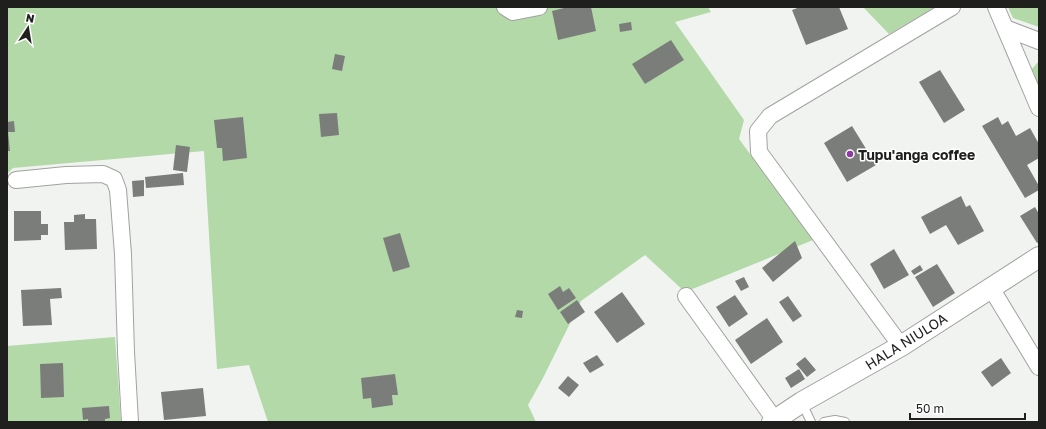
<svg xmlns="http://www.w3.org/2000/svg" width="1046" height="429" font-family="'Golos Text',sans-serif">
<rect width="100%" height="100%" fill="#f0f3f0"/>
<path fill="#b4d9a8" d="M7,7H708L711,12L675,22L744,120L739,139L813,240L685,292L645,255L581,301L543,378L528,405L536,422H268L249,365L217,369L204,151L13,168L7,174Z
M863,7H935L889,34Z
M1008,7H1039V27L1013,18Z
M1039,61V88L1031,70Z
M115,337L121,422H7V346Z"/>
<path fill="#7b7d7b" d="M568,7H591L596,31L558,40L552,11Z
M800,7H839L848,29L806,45L792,10Z
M631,22L632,30L620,32L619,24Z
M671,40L684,60L645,84L632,64Z
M335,54L345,56L342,71L332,69Z
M940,70L965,110L944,123L919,82Z
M337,113L339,135L321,137L319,114Z
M243,117L247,158L223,161L222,148H217L214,120Z
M998,117L1002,125L1008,121L1016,136L1030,128L1039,144V158L1027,165L1039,186V190L1025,198L982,126Z
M14,121L15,132H8L10,151H7V122Z
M852,126L876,165L847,182L824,143Z
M176,145L190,147L187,172L173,170Z
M183,173L184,185L146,188L145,177Z
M144,180V196L133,197L132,181Z
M961,196L966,207L970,205L984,231L958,245L946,225L930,234L921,217Z
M1035,207L1039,214V242L1037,243L1020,216Z
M14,211H41V224H48V235H41V240L14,241Z
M85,214V219H96L97,249L65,250L64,222H74V215Z
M400,233L410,267L393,272L383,238Z
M795,241L802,258L773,282L762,268Z
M894,249L909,275L884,289L870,264Z
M937,264L955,293L933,307L915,277Z
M920,265L923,270L914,275L911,271Z
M744,277L749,287L741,291L735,281Z
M560,286L563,292L569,288L576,298L558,310L548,294Z
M61,288L62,298L50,299L52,325L23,326L21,290Z
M622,292L645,324L617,343L594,312Z
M735,295L748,314L729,327L716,307Z
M788,296L802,316L793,322L779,302Z
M577,300L585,312L568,324L560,312Z
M517,310L523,311L522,318L515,317Z
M767,318L783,342L751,364L735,340Z
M597,355L604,365L590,373L583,363Z
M805,357L816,370L807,377L796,364Z
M1001,358L1011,373L992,387L981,372Z
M63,363L64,397L41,398L40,364Z
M799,369L805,379L791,388L785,378Z
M395,374L398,395H392L393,405L372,408L371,398L363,399L361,378Z
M568,376L579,385L569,397L558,388Z
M203,388L206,416L164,420L161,392Z
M109,406L110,418L105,419V422H88V419L83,420L82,408Z"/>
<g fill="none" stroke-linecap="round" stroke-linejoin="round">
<defs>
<path id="service" d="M802,403L811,422
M824,422L835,420L845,422"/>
<path id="minor" d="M505,7L513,12L539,7
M996,7L1039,108
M1005,28L1039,41
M16,180L66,175L103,174L114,179L118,190L123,254L126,352L130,422
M991,288L1039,367
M686,296L775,420
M901,346L759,152L758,131L770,116L952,7"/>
<path id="tertiary" d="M772,422L802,402L901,346L1039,257"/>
</defs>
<use href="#service" stroke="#a1a3a0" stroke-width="10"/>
<use href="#minor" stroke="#a1a3a0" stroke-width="18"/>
<use href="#tertiary" stroke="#a1a3a0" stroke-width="22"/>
<use href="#service" stroke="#fff" stroke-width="8"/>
<use href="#minor" stroke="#fff" stroke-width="16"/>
<use href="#tertiary" stroke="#fff" stroke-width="20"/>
</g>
<circle fill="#8f39a6" stroke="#fff" stroke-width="1.5" cx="850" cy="154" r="4"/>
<g text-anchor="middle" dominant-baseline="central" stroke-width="3" stroke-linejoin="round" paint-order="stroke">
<g font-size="14" font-weight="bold" fill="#1f1f1e" stroke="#fff" text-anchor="start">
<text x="858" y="154">Tupu'anga coffee</text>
</g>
<g font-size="14" fill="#1f1f1e" stroke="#fff">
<text transform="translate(906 341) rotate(-32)">HALA NIULOA</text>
</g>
</g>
<rect width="1046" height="429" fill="none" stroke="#1f1f1e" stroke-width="16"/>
<g transform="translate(28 28) rotate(12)" stroke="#ffffff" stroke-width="3" paint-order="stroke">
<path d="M0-3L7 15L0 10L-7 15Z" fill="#1f1f1e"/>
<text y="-6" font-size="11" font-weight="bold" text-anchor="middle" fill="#1f1f1e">N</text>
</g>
<path d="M910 413v6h115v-6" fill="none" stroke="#1f1f1e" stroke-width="2"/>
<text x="916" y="413" font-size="12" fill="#1f1f1e" stroke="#ffffff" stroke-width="3" paint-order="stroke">50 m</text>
</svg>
